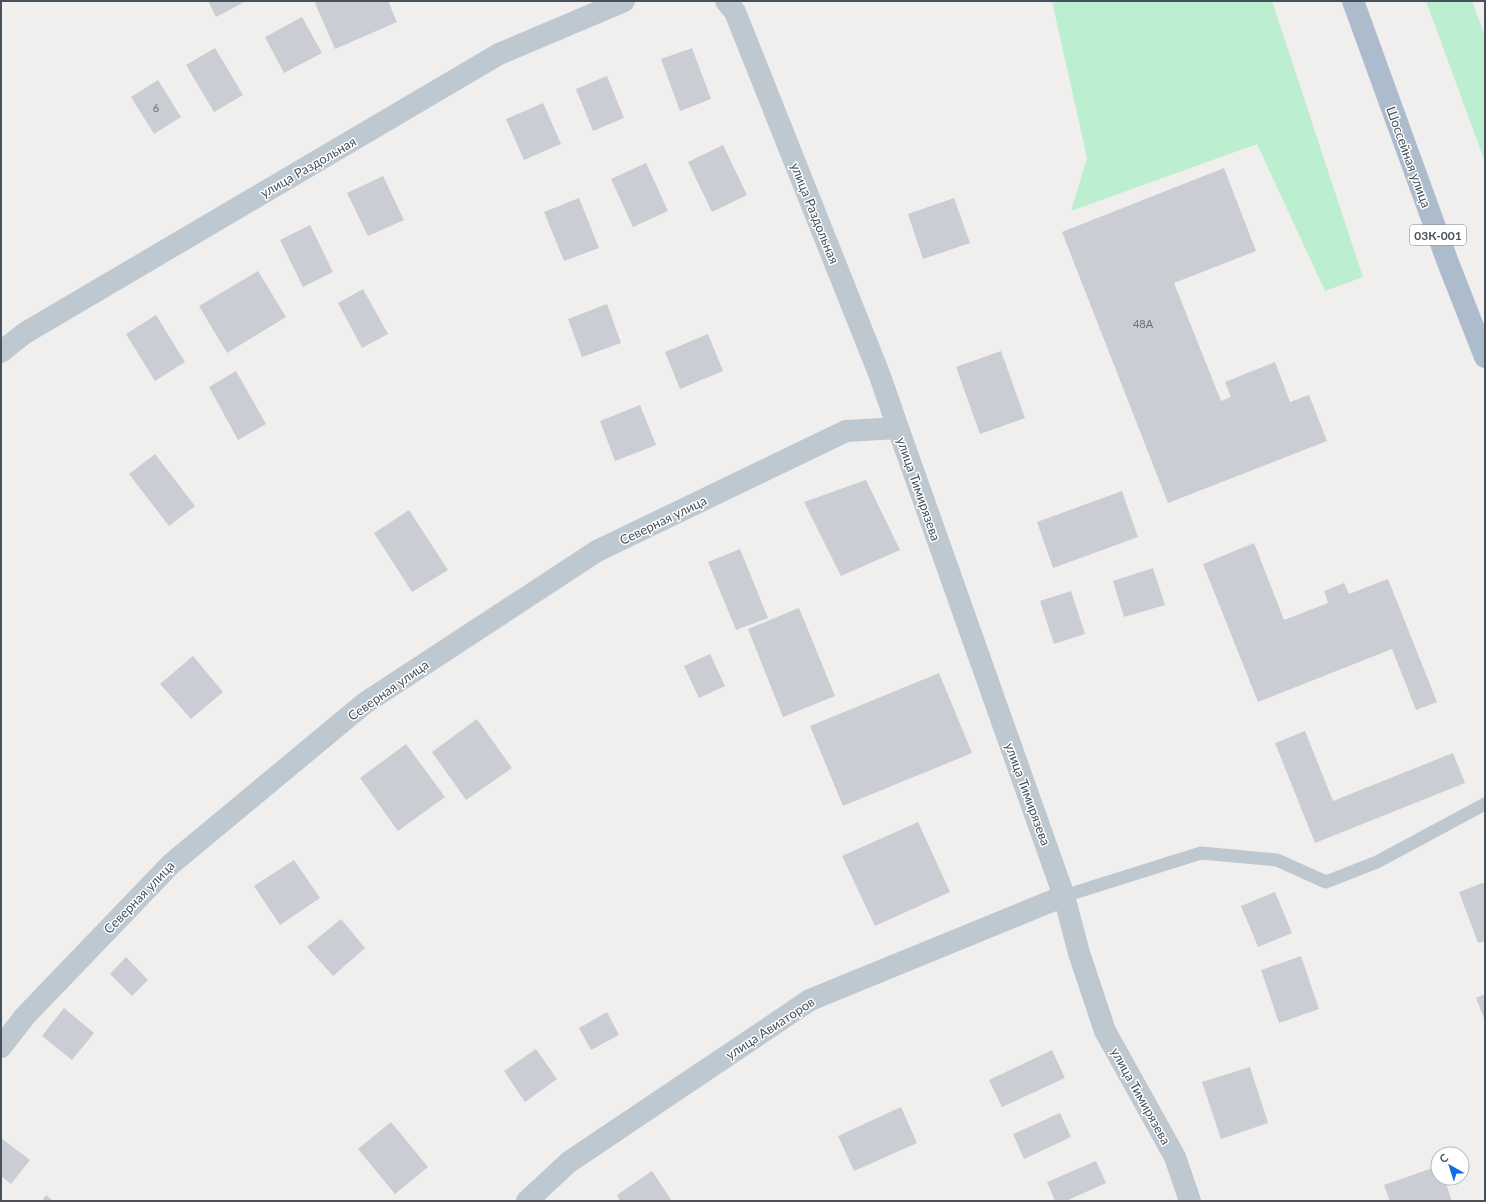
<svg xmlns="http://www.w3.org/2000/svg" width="1486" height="1202" font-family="Lato,sans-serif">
<rect width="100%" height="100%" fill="#f1eeee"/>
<path fill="#bbefd0" d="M1052,1H1272L1363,277L1325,291L1257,144L1071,211L1087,158Z
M1426,1H1472L1485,36V162Z"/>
<path fill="#cacdd3" d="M208,1H246L216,17Z
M318,1H388L397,22L335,49L315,3Z
M302,17L322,53L284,73L265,37Z
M215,48L243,95L214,112L186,65Z
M692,48L711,99L680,111L661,59Z
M607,76L624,118L593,131L576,89Z
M158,80L181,117L154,134L131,97Z
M543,103L561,144L524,160L506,119Z
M723,145L747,195L712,212L688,162Z
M646,163L668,211L633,227L611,179Z
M1224,168L1256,251L1174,283L1221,401L1231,397L1225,382L1275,362L1290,402L1309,395L1327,441L1168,503L1062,232Z
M383,176L404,220L368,236L347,193Z
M579,198L599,248L564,261L544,212Z
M954,198L970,243L923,259L908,214Z
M310,225L333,272L303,287L280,240Z
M258,271L286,317L227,353L199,306Z
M363,289L388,334L362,348L338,303Z
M607,304L621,343L582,357L568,319Z
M156,315L185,362L155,381L126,334Z
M708,334L723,371L680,389L665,352Z
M1001,351L1025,418L980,434L956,367Z
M236,371L266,424L238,440L209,387Z
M640,405L656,445L615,461L600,421Z
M155,454L195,506L169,526L129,474Z
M866,480L900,550L841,576L804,502Z
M1122,491L1138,537L1053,568L1037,522Z
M409,510L448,570L412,592L374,533Z
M1254,543L1284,620L1328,603L1324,591L1344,583L1349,594L1388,579L1437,702L1416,710L1392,649L1258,702L1203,564Z
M740,549L768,618L736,630L708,562Z
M1153,568L1165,605L1124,617L1113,581Z
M1071,591L1085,634L1054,644L1040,601Z
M799,608L835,696L783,717L748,629Z
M710,654L725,686L699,698L684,666Z
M193,656L223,692L191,719L160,684Z
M939,673L972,753L843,806L810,726Z
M477,719L512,768L466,800L432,752Z
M1305,731L1333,801L1453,753L1465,783L1315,843L1275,743Z
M406,744L445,797L398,831L360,778Z
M918,822L950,892L875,926L842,856Z
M294,860L320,898L280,925L254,886Z
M1485,882V941L1478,943L1459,892Z
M1275,892L1292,933L1258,947L1241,906Z
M341,919L365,948L333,976L307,947Z
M1301,956L1319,1009L1279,1023L1261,970Z
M126,957L148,980L132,996L110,974Z
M1485,994V1021L1476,998Z
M64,1008L94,1033L72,1060L42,1036Z
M607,1012L619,1035L591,1050L579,1028Z
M536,1049L557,1079L525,1102L504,1071Z
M1052,1050L1065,1078L1002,1107L989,1080Z
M1250,1067L1268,1123L1221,1139L1202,1082Z
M901,1107L917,1143L854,1171L838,1136Z
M1060,1113L1071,1137L1024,1159L1013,1134Z
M391,1122L428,1167L395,1194L358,1149Z
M1,1138L30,1160L11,1184L1,1176Z
M1096,1161L1106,1183L1066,1201H1055L1047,1182Z
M1438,1166V1178H1444L1452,1201H1390L1384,1185Z
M652,1171L672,1201H620L617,1195Z
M46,1195L53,1201H42Z"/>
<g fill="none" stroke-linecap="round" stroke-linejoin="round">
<path stroke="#bec8d0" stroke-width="13" d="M1064,896L1201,853L1277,860L1326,882L1377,862L1485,804"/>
<path stroke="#bec8d0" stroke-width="22" d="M726,1L735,12L880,376L898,428
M1,352L25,333L499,54L624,1
M1,1047L25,1016L171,864L365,703L597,551L846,431L898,428L1064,896L1079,953L1105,1031L1175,1157L1190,1201
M527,1201L569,1162L810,1000L1064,896"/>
<path stroke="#adbccd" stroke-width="22" d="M1353,1L1447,260L1485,357"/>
</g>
<g text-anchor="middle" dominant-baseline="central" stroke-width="3" stroke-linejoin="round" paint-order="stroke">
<g font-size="11" fill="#67707a">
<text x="156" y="107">6</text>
<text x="1143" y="323">48А</text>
</g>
<rect fill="#fff" stroke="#7e858d" stroke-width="1" x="1410" y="225" width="56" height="20" rx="3"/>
<g font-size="12" font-weight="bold" fill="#46515c">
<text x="1438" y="235">03К-001</text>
</g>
<g font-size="13" fill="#46515c" stroke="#fff">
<text transform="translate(1409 157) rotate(70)">Шоссейная улица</text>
<text transform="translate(308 167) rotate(-30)">улица Раздольная</text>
<text transform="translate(815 213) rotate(68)">улица Раздольная</text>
<text transform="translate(919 489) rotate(71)">улица Тимирязева</text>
<text transform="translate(663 520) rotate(-26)">Северная улица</text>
<text transform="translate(388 690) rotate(-35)">Северная улица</text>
<text transform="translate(1028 794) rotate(70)">улица Тимирязева</text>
<text transform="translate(139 897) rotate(-46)">Северная улица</text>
<text transform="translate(770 1028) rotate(-33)">улица Авиаторов</text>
<text transform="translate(1141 1096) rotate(61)">улица Тимирязева</text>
</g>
</g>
<rect width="1486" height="1202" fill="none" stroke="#46515c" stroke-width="4"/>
<g transform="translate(1450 1166) rotate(321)"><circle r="19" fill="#ffffff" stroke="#b5b9be"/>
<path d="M0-3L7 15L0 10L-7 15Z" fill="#166ae2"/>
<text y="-6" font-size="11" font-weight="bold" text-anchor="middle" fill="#46515c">С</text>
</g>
</svg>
